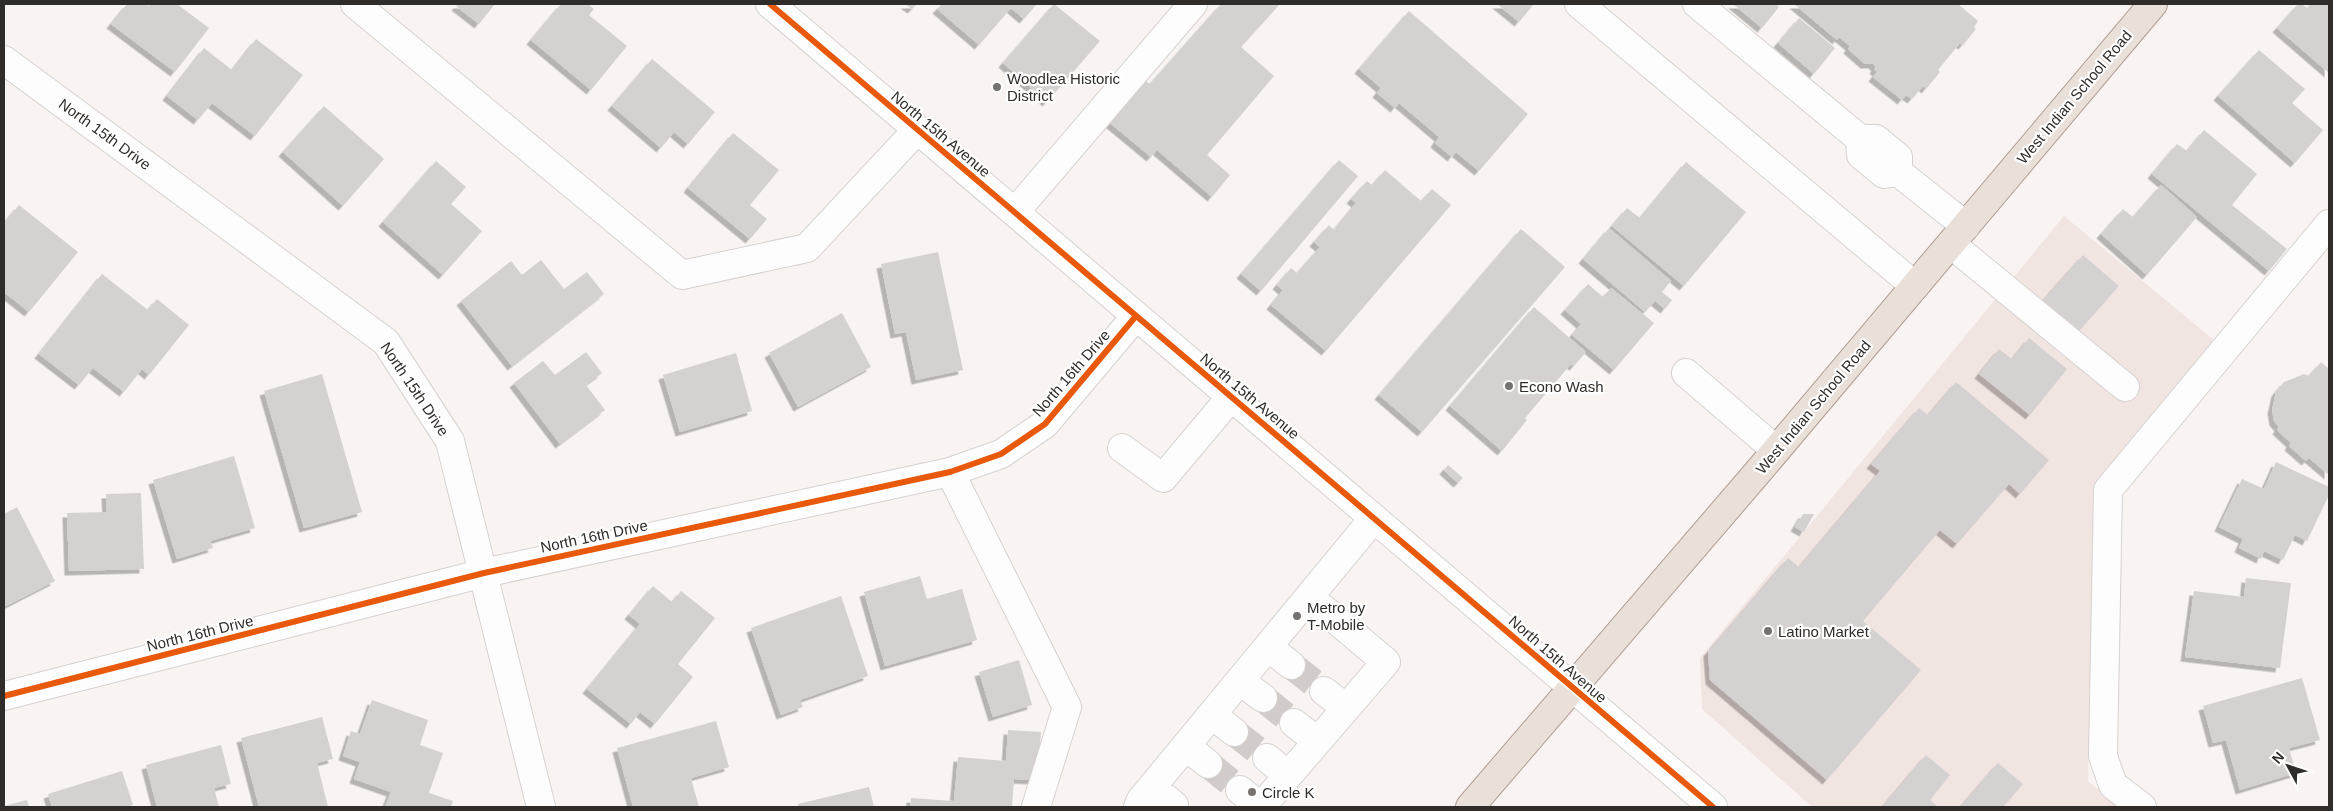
<svg xmlns="http://www.w3.org/2000/svg" width="2333" height="811" font-family="Helvetica,sans-serif">
<defs>
<filter id="shadow"><feDropShadow dx="-4.5" dy="4.5" stdDeviation="0" flood-color="#0004"/></filter>
</defs>
<rect width="100%" height="100%" fill="#f9f4f2"/>
<path fill="#f1e5e1" d="M2064,216L2214,340L2097,482L2088,781L2119,807H1812L1702,709L1700,658Z"/>
<path fill="#d5d1d0" filter="url(#shadow)" d="M127,4H145L149,6L151,4H177L209,28L175,72L111,24Z
M458,4H495L479,24L456,6Z
M561,4H588L594,9L589,15L627,46L591,90L531,40Z
M905,4H917L912,9Z
M942,4H1037L1024,19L1011,8L979,45L937,9Z
M1054,4L1100,41L1047,102L1003,63Z
M1221,4H1280L1241,47L1274,76L1207,155L1230,175L1212,197L1157,150L1151,157L1110,123L1146,81L1150,84Z
M1497,4H1534L1519,22Z
M1733,4H1776L1779,7L1762,28Z
M1794,4H1958L1978,21L1974,27L1976,29L1963,45L1960,43L1938,70L1940,72L1926,89L1923,86L1912,99L1906,95L1902,100L1873,77L1877,72L1874,69L1876,67L1873,64H1865L1848,49L1850,46L1839,37L1837,40Z
M2298,4H2302L2307,8L2310,4H2329V73L2277,28Z
M1409,11L1528,114L1479,171L1456,152L1452,157L1435,143L1439,137L1399,103L1395,108L1377,93L1381,88L1359,69Z
M1799,18L1835,48L1814,74L1778,43Z
M256,39L303,75L255,136L212,103L198,120L167,96L204,48L232,70Z
M2259,50L2305,89L2292,103L2323,130L2295,163L2218,96Z
M652,59L715,112L688,144L674,132L661,148L612,106Z
M324,106L384,159L343,206L283,152Z
M2204,130L2257,174L2232,205L2287,249L2269,271L2152,174L2177,144L2187,151Z
M733,133L779,170L750,205L767,219L750,239L688,188Z
M1339,160L1358,176L1261,291L1241,274Z
M436,161L466,187L451,204L482,231L443,275L383,222Z
M1686,162L1746,212L1684,286L1612,226L1627,208L1640,218Z
M1385,170L1421,201L1432,189L1451,205L1326,351L1271,305L1283,290L1277,285L1291,268L1297,273L1320,247L1314,242L1329,225L1334,230L1356,203L1351,199L1367,181L1372,185Z
M2161,185L2197,217L2147,275L2101,234L2123,209L2133,217Z
M19,205L78,252L29,312L4,292V269L6,266L4,263V223Z
M1609,228L1671,281L1662,292L1672,300L1665,309L1655,301L1645,312L1583,259Z
M1521,229L1565,267L1422,432L1379,395Z
M938,252L963,370L916,380L906,332L895,334L881,264Z
M2083,255L2119,286L2078,332L2042,301Z
M541,260L564,289L587,272L604,294L512,366L461,301L511,261L522,275Z
M102,274L148,310L157,299L189,325L149,375L142,369L124,392L93,368L79,385L39,354Z
M1588,284L1603,297L1611,288L1654,323L1614,370L1572,335L1581,324L1565,310Z
M1534,307L1586,352L1574,366L1571,364L1525,418L1527,420L1502,451L1450,406Z
M842,313L871,367L798,407L769,353Z
M2029,338L2067,369L2030,415L1979,374L1999,349L2012,359Z
M586,352L602,373L586,385L605,410L560,444L514,383L543,361L555,375Z
M736,353L752,411L680,432L663,375Z
M2321,362L2329,369V475L2309,458L2306,461L2289,446L2291,443L2277,430L2279,427L2274,421L2272,410L2276,392L2284,382L2304,374L2309,376Z
M322,374L362,512L304,528L264,391Z
M1956,382L2049,460L2020,494L2009,484L1957,544L1940,530L1863,621L1921,670L1827,780L1710,680L1708,652L1788,558L1799,567L1880,471L1871,464L1919,408L1928,415Z
M234,456L255,528L210,541L213,548L177,559L153,480Z
M2276,462L2329,487V495L2307,541L2295,535L2283,560L2264,551L2261,559L2239,548L2243,539L2219,527L2242,479L2264,489Z
M1448,465L1463,478L1458,483L1444,470Z
M141,493L144,569L69,571L67,513L107,512L106,494Z
M17,507L55,581L4,607V514Z
M1803,514H1814L1804,532L1795,527Z
M920,576L927,599L962,589L977,640L885,666L864,592Z
M2246,578L2291,583L2280,668L2185,657L2194,591L2244,597Z
M653,586L672,602L681,591L715,618L678,664L693,677L655,724L640,712L631,724L587,689L640,624L629,615Z
M841,596L868,676L800,700L803,707L781,715L751,628Z
M1019,660L1032,705L993,717L979,672Z
M2302,678L2320,740L2289,748L2296,773L2240,790L2226,740L2213,743L2203,706Z
M372,700L428,720L420,745L443,753L429,793L453,801L451,807H385L391,792L354,779L360,762L343,756L351,731L360,734Z
M322,717L333,759L317,763L328,807H259L241,738Z
M716,721L729,767L691,778L699,807H633L617,748Z
M1008,730L1041,732L1037,780L1014,779L1012,807H910L911,798L954,801L958,757L1006,761Z
M221,745L231,784L214,788L219,807H157L146,765Z
M1926,755L1950,775L1930,800L1938,807H1882Z
M1998,763L2023,784L2003,807H1960Z
M122,771L133,805L126,807H52L48,794Z
M869,787L874,807H798V804Z
M27,800L29,807H4V806Z"/>
<g fill="none" stroke-linecap="round" stroke-linejoin="round">
<path stroke="#d1ccca" stroke-width="28" stroke-dasharray="28 14" stroke-linecap="butt" d="M1291,665L1324,691
M1263,698L1294,723
M1234,732L1267,758
M1208,764L1240,790"/>
<defs>
<path id="minor" d="M355,4L682,275L807,248L917,130
M770,4L1713,807
M1579,4L1915,286
M1697,4L1860,139
M4,60L386,342L450,441L541,807
M1898,172V157L1876,139H1860L1861,155L1884,174L1898,172L1966,226
M1015,212L1193,4
M1951,244L2125,387
M1686,373L1776,450
M1122,448L1163,478L1231,397
M950,472L1067,707L1036,807
M1268,647L1291,665
M1240,681L1263,698
M1324,691L1346,708
M4,696L484,573L950,472L1001,454L1045,424L1136,316
M1212,715L1234,732
M1294,723L1317,741
M1186,746L1208,764
M1267,758L1288,775
M1152,787L1174,805
M1240,790L1260,807
M1138,807L1141,800L1374,518
M1261,807L1386,662L1309,597
M2142,807L2113,785L2103,756L2108,490L2329,224"/>
<path id="major" d="M1470,807L1757,473L2153,4"/>
</defs>
<use href="#minor" stroke="#d6d2d1" stroke-width="30"/>
<use href="#major" stroke="#af9d93" stroke-width="30"/>
<use href="#minor" stroke="#fefdfd" stroke-width="28"/>
<use href="#major" stroke="#e9e0da" stroke-width="28"/>
<defs>
<path id="cycleway" d="M770,4L1713,807
M4,696L484,573L950,472L1001,454L1045,424L1136,316"/>
</defs>
<use href="#cycleway" stroke="#fff" stroke-width="9"/>
<use href="#cycleway" stroke="#e8590c" stroke-width="6"/>
</g>
<g fill="#767270" stroke="#fff" stroke-width="2">
<circle cx="997" cy="87" r="5"/>
<circle cx="1509" cy="386" r="5"/>
<circle cx="1297" cy="616" r="5"/>
<circle cx="1768" cy="631" r="5"/>
<circle cx="1252" cy="792" r="5"/>
</g>
<g text-anchor="middle" dominant-baseline="central" stroke-width="4.5" stroke-linejoin="round" paint-order="stroke">
<g font-size="15" fill="#2f2c2a" stroke="#fff" text-anchor="start">
<text x="1007" y="78">Woodlea Historic<tspan x="1007" dy="17">District</tspan></text>
<text x="1519" y="386">Econo Wash</text>
<text x="1307" y="607">Metro by<tspan x="1307" dy="17">T-Mobile</tspan></text>
<text x="1778" y="631">Latino Market</text>
<text x="1262" y="792">Circle K</text>
</g>
<g font-size="15" fill="#2f2c2a" stroke="#fff">
<text transform="translate(2074 97) rotate(-50)">West Indian School Road</text>
<text transform="translate(105 134) rotate(36)">North 15th Drive</text>
<text transform="translate(941 134) rotate(40)">North 15th Avenue</text>
<text transform="translate(1071 373) rotate(-49)">North 16th Drive</text>
<text transform="translate(415 389) rotate(56)">North 15th Drive</text>
<text transform="translate(1250 396) rotate(40)">North 15th Avenue</text>
<text transform="translate(1813 407) rotate(-50)">West Indian School Road</text>
<text transform="translate(594 536) rotate(-12)">North 16th Drive</text>
<text transform="translate(200 633) rotate(-14)">North 16th Drive</text>
<text transform="translate(1558 659) rotate(41)">North 15th Avenue</text>
</g>
</g>
<rect width="2333" height="811" fill="none" stroke="#2f2c2a" stroke-width="10"/>
<g transform="translate(2288 766) rotate(310)" stroke="#ffffff" stroke-width="4" paint-order="stroke">
<path d="M0-4L9 19L0 12L-9 19Z" fill="#2f2c2a"/>
<text y="-8" font-size="14" font-weight="bold" text-anchor="middle" fill="#2f2c2a">N</text>
</g>
</svg>
